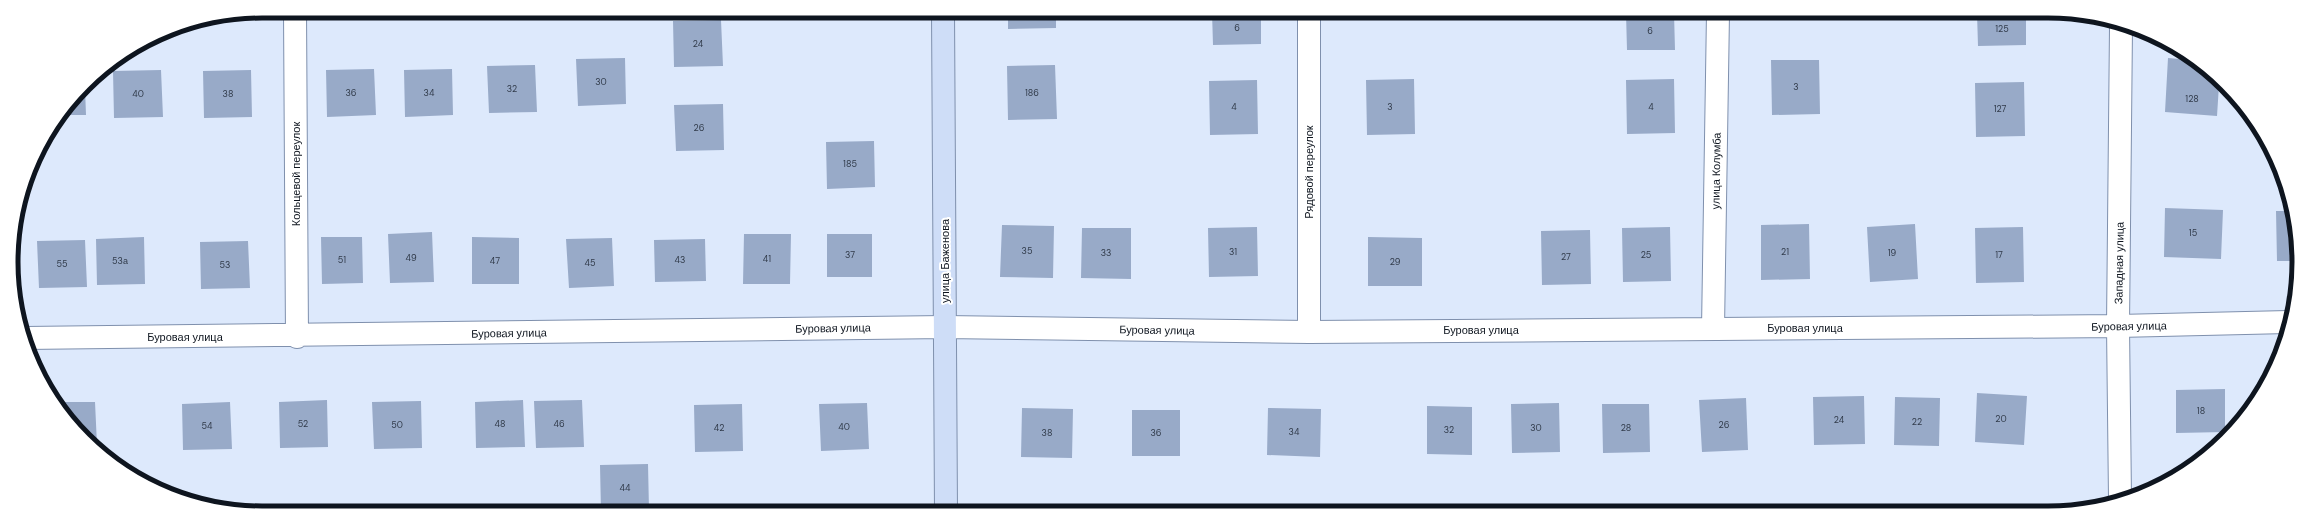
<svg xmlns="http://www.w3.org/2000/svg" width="2310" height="524" font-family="'DM Sans',sans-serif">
<rect width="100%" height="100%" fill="#dde9fc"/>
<path fill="#98aac8" d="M1008,12H1056V28L1008,29Z
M1212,12H1261V44L1213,45Z
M1626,13H1674L1675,50H1627Z
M1977,13H2026V45L1978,46Z
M721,20L723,66L674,67L673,21Z
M625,58L626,104L578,106L576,59Z
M2168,58L2191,60L2219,85L2217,116L2165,112Z
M1771,60H1819L1820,114L1772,115Z
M535,65L537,112L489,113L487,66Z
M1055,65L1057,119L1008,120L1007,66Z
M374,69L376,115L327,117L326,70Z
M452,69L453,115L405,117L404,70Z
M161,70L163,117L114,118L113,71Z
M251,70L252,117L204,118L203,71Z
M1414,79L1415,134L1367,135L1366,80Z
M1674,79L1675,133L1627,134L1626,80Z
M1257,80L1258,134L1210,135L1209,81Z
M2024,82L2025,136L1976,137L1975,83Z
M85,88L86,115H64H65Z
M723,104L724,150L676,151L674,105Z
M874,141L875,187L827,189L826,142Z
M2165,208L2223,210L2221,259L2164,257Z
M2276,211H2291L2295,261H2277Z
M1809,224L1810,279L1761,280V225Z
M1915,224L1918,279L1870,282L1867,227Z
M1002,225L1054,226L1053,278L1000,277Z
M1257,227L1258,276L1209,277L1208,228Z
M1670,227L1671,281L1623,282L1622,228Z
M2023,227L2024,282L1976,283L1975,228Z
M1082,228H1131V279L1081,278Z
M1590,230L1591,284L1542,285L1541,231Z
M432,232L434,282L390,283L388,234Z
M744,234H791L790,284H743Z
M827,234H872V277H827Z
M144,237L145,284L97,285L96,239Z
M321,237H362L363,283L322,284Z
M472,237L519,238V284H472Z
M1368,237L1422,238V286H1368Z
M612,238L614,286L569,288L566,239Z
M705,239L706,281L655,282L654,240Z
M85,240L87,287L39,288L37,241Z
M248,241L250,288L201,289L200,242Z
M2225,389V432L2176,433V390Z
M1977,393L2027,396L2024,445L1975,442Z
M1864,396L1865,444L1814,445L1813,397Z
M1895,397L1940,398L1939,446L1894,445Z
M1746,398L1748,450L1702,452L1699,400Z
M327,400L328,447L280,448L279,402Z
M523,400L525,447L476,448L475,402Z
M582,400L584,447L536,448L534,401Z
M421,401L422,448L374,449L372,402Z
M57,402H95L97,445L63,415Z
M230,402L232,449L183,450L182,404Z
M867,403L869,449L821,451L819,404Z
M1559,403L1560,452L1512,453L1511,404Z
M742,404L743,451L695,452L694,405Z
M1602,404H1649L1650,452L1603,453Z
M1427,406L1472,407V455L1427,454Z
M1022,408L1073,409L1072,458L1021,457Z
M1268,408L1321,409L1320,457L1267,455Z
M1132,410H1180V456H1132Z
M648,464L649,510L601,511L600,465Z"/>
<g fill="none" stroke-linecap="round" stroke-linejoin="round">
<defs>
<path id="street" d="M295,11L297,337
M1309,12V332
M1713,329L1718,13
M25,338L945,327L1309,332L2118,326L2289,322
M2120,499L2118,326L2121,27"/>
<path id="secondary" d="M943,12L946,511"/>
</defs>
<use href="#street" stroke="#7f90ad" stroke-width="24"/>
<use href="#secondary" stroke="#7f90ad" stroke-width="24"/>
<use href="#street" stroke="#fff" stroke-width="22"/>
<use href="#secondary" stroke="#ceddf7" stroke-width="22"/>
</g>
<g text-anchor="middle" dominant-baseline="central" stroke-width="4" stroke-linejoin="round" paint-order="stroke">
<g font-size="9" fill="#303a49">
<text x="1237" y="28">6</text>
<text x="2002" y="29">125</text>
<text x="1650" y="31">6</text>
<text x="698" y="44">24</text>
<text x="601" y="82">30</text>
<text x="1796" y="87">3</text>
<text x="512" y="89">32</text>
<text x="351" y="93">36</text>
<text x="429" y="93">34</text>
<text x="1032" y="93">186</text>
<text x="138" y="94">40</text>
<text x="228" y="94">38</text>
<text x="2192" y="99">128</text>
<text x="1234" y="107">4</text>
<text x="1390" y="107">3</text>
<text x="1651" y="107">4</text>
<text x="2000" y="109">127</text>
<text x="699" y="128">26</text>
<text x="850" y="164">185</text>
<text x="2193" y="233">15</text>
<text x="1027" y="251">35</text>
<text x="1233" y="252">31</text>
<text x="1785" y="252">21</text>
<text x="1106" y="253">33</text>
<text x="1892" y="253">19</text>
<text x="850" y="255">37</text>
<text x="1646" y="255">25</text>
<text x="1999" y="255">17</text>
<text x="1566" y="257">27</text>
<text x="411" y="258">49</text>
<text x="767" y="259">41</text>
<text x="342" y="260">51</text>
<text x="680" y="260">43</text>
<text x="120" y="261">53а</text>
<text x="495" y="261">47</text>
<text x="1395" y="262">29</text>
<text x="590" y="263">45</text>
<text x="62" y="264">55</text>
<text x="225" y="265">53</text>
<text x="2201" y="411">18</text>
<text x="2001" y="419">20</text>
<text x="1839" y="420">24</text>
<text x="1917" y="422">22</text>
<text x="303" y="424">52</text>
<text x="500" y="424">48</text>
<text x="559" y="424">46</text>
<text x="397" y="425">50</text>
<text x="1724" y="425">26</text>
<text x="207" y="426">54</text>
<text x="844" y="427">40</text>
<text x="719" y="428">42</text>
<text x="1536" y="428">30</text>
<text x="1626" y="428">28</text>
<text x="1449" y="430">32</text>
<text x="1294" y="432">34</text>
<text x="1047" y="433">38</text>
<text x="1156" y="433">36</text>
<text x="625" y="488">44</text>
</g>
<g font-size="11" fill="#0e151f" stroke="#fff">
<text transform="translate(1716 171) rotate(-89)">улица Колумба</text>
<text transform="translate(1309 172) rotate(-90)">Рядовой переулок</text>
<text transform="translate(296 174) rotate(-90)">Кольцевой переулок</text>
<text transform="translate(945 261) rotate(-90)">улица Баженова</text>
<text transform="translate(2119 263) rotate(-89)">Западная улица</text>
<text transform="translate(2129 326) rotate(-1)">Буровая улица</text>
<text transform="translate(833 328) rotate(-1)">Буровая улица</text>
<text x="1805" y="328">Буровая улица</text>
<text transform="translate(1157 330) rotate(1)">Буровая улица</text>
<text x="1481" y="330">Буровая улица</text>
<text transform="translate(509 333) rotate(-1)">Буровая улица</text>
<text x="185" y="337">Буровая улица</text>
</g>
</g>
<path d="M0 0H2310V524H0ZM262 18H2048A244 244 0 0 1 2292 262V262A244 244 0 0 1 2048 506H262A244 244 0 0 1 18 262V262A244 244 0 0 1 262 18Z" fill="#fff" fill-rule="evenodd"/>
<path fill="none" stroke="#0e151f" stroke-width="5" d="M262 18H2048A244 244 0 0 1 2292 262V262A244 244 0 0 1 2048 506H262A244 244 0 0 1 18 262V262A244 244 0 0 1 262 18Z"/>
</svg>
